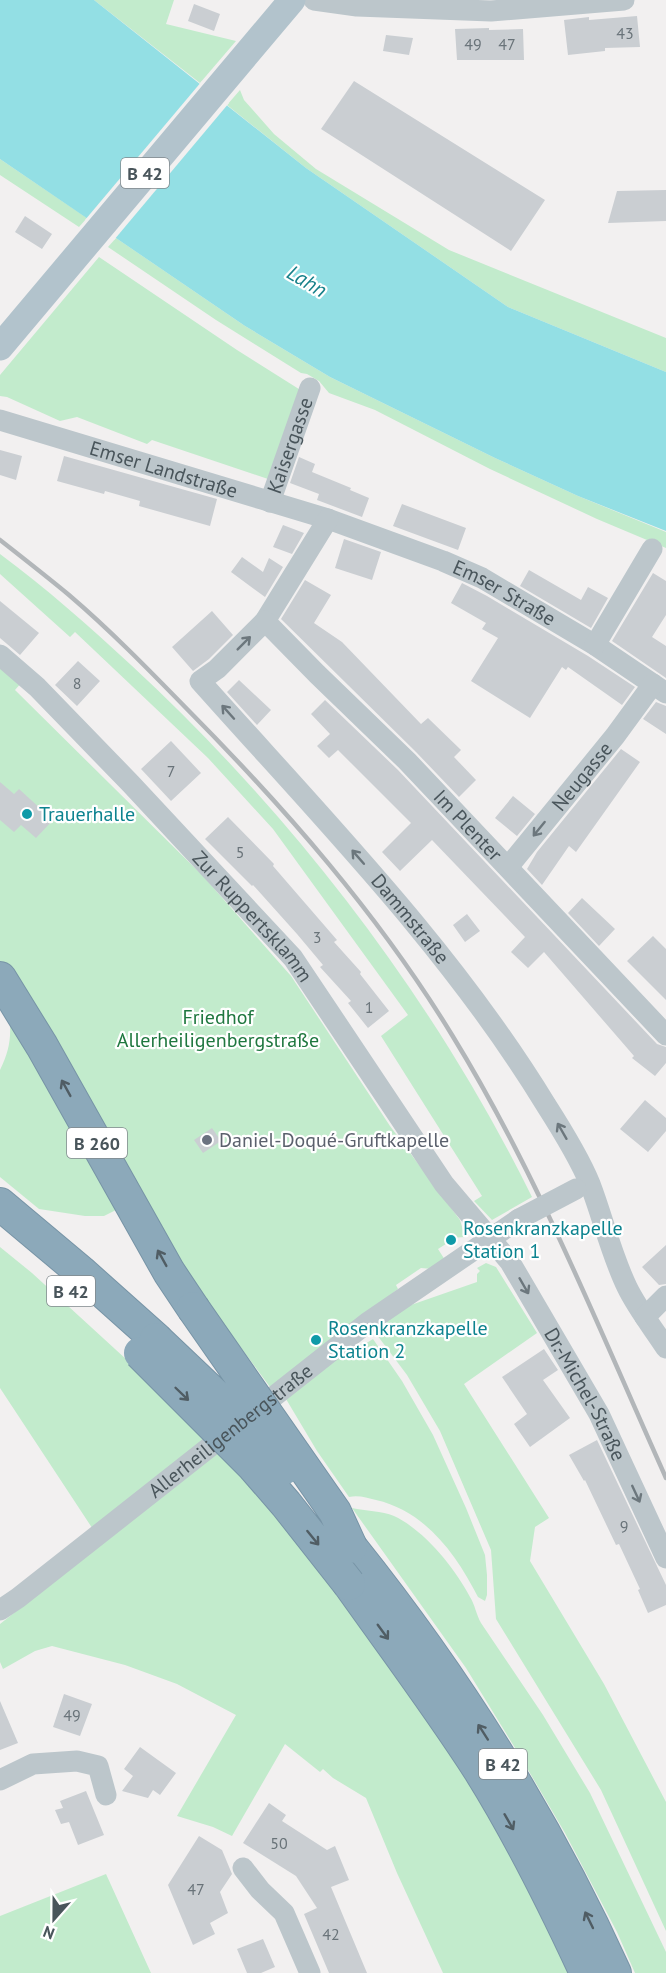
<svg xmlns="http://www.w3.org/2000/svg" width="666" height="1973" font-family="'PT Sans',sans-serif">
<rect width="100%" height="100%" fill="#f2f0f0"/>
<path fill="#c2ebcc" d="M94,0H174L166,24L236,41L200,83Z
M240,90L244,100L274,134L316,169L449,250L666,338V372L508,307L306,168L227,105Z
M0,159L87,218L79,227L0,175Z
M116,238L245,326L330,377L495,458L578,496L666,532V548L597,519L490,469L375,410L329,393L319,381L307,374L301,373L216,320L108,247Z
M99,257L237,350L302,391L271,480L152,440L147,444L77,417L60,421L7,397L0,396V375Z
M0,554C46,588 89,626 131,665C295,817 433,997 532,1197L492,1220L474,1201L482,1196L381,1036L408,1015L273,829L208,758L75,632L70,637L0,574Z
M0,662L22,682L15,690L203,876L291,976L390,1126L460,1220L465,1237L450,1238L449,1242L438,1249L445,1260L432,1269L421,1268L396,1285L398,1289L270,1387L205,1299L199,1303L0,962Z
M12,1021L118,1209L104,1216H85L39,1209L0,1177V1070C8,1054 11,1041 10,1024Z
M0,1247L32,1273L198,1425L326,1577L433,1722L511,1848L575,1973H443L397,1873L366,1798L333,1778L323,1769L320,1772L285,1744L232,1836L213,1827L177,1816L236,1715L177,1684L125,1665L52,1646L35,1651L3,1669L0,1662V1624L102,1543L0,1388Z
M486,1263L496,1267L537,1333L464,1384L549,1518L535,1527L530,1561L604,1684L666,1802V1931L601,1790L496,1619L491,1550L440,1431L407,1375L377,1335L384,1322L408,1306L477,1282V1274L480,1271L477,1268Z
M373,1339L402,1381L433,1435L466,1508L485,1555L487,1575V1595L485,1601L478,1597C456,1554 425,1511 376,1500C367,1498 359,1495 349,1497L317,1451L286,1399L353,1344H365Z
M352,1508C365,1511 382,1511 394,1516C424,1530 455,1568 470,1597C475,1605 476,1614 481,1623L543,1715L590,1793L666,1952V1973H635L617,1932L565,1833L520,1756L466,1668Z
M106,1874L151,1973H0V1916Z"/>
<path fill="#93dfe4" d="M0,0H94L306,168L508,307L666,372V531L578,496L495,458L330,377L245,326L0,159Z"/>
<path fill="#f2f0f0" d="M202,81L229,103L114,240L85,220Z"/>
<path fill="#caced2" d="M194,4L220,14L214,31L188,21Z
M637,16L640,47L605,48V51L568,55L564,20L589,17V20Z
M489,28V30L523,29L524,60H457L455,29Z
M386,35L413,38L409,55L383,51Z
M354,81L545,200L511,251L321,129Z
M666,190V221L608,223L617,191Z
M25,216L52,234L42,249L15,232Z
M0,450L22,456L16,480L0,475Z
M64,456L217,499L210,526L139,506L140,501L105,491L104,494L57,481Z
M299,457L315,464L312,472L351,488L350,490L369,498L362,517L317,500L319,494L290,483Z
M402,504L466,528L458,550L393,526Z
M283,525L304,533L292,554L273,547Z
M344,539L381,552L372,580L335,568Z
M242,557L263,572L269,558L283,567L265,597L231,572Z
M529,570L581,600L588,587L608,598L591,628L520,586Z
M653,573L666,581V615L652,637L666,646V678L612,641Z
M305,580L331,595L314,623L342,642L421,724L428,718L461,750L454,757L476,780L459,797L416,752L281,619Z
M462,583L487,596L588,656L635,687L622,705L568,667L566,670L562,667L530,718L471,681L498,638L482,629L486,623L451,603Z
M0,601L39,633L20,655L0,638Z
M212,611L233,635L209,659L193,671L172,647Z
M78,661L100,681L77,706L55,685Z
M239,680L271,710L257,725L227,692Z
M325,700L398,770L657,1044L666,1047V1063L655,1076L632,1058L634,1056L544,952L528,968L511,952L525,937L432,840L400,871L382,852L411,823L338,750L329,758L317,746L330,734L311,714Z
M656,702L666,706V734L643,719Z
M171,741L201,773L171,801L141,769Z
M621,749L640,762L576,852L569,846L542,885L527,869L537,852Z
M0,782L14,794L19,789L53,820L36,838L21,825L14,832L0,820Z
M513,796L535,814L517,836L495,818Z
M228,817L274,864L273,866L337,940L334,942L361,972L360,974L389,1011L368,1028L348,1003L351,1001L320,967L323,965L297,934L253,885L252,886L205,839Z
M582,898L615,929L599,946L568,913Z
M467,914L480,931L465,942L453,925Z
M653,936L666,949V1000L627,961Z
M645,1100L666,1118V1131L648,1152L620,1129Z
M212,1128L221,1141L203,1153L194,1140Z
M666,1245V1284L659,1285L642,1267Z
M544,1349L558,1370L543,1380L570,1418L530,1447L514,1424L527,1414L502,1377Z
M597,1440L666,1585V1605L648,1613L638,1590L640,1589L619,1544L616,1545L585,1480L584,1481L569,1455Z
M64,1694L92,1704L80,1736L53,1727Z
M0,1701L18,1743L0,1750Z
M140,1747L176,1773L160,1795L153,1790L148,1798L122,1791L133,1776L124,1769Z
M86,1791L104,1835L78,1845L69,1822L61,1824L55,1810L63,1808L60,1801Z
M269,1803L286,1815L282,1821L327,1850L335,1846L349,1880L331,1887L367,1973H329L304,1914L317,1908L296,1876L243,1843Z
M199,1836L222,1850L232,1874L220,1892L228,1913L210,1923L215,1934L193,1945L168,1885Z
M263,1939L275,1967L261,1973H247L237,1949Z"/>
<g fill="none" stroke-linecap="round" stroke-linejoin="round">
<defs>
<path id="highway" d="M0,978L42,1046L169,1272L193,1308
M0,1204L81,1272L156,1339
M351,1547C455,1677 546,1821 615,1973
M349,1584C393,1646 439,1707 480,1771C520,1835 554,1904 586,1973"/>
</defs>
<use href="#highway" stroke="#7794a6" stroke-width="34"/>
<g stroke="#bcc6cb" stroke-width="21">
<path d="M314,0L357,6L491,11L624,0"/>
<path id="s1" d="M0,420L328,519L443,561L482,578L595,645L666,693"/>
<path id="s2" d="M270,502L310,388"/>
<path id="s3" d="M328,519L265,621L217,669L200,681C321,817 451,949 546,1105C562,1130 579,1157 590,1184C603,1218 611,1254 627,1287C637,1308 653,1328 666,1348"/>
<path id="s4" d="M265,621L317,674L407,761L666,1035"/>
<path d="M595,645L652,549"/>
<path id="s5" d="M0,655L37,687L131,784L293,958L444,1184L510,1262L599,1414L666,1558"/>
<path id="s6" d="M508,867L615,736L653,684"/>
<path d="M645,1317L666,1296"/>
<path id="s7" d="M0,1610L18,1598L367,1323L519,1219"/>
<path d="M0,1780L33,1764L77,1761L98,1766L106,1795"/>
<path d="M243,1868L260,1890L284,1913L310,1973"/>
</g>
<path stroke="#b2c3cc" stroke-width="27" d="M0,347L292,0"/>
<use href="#highway" stroke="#8ca9ba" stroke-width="32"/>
<path stroke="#b2b6b9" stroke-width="4.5" d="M0,540C23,558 46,576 69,595C110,630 149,670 187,709C285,808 379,915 452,1035C538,1175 599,1329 666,1478"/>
<defs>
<path id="highway-bridge" d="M193,1308L335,1512L351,1547
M156,1339L233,1412L285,1468
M140,1353L253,1466L286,1504L349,1584"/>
</defs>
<use href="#highway-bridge" stroke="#7794a6" stroke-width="34" stroke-linecap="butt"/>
<path stroke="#bcc6cb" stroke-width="21" d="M519,1219L576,1189"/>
<use href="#highway-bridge" stroke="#8ca9ba" stroke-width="32"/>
</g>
<defs><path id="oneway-shaft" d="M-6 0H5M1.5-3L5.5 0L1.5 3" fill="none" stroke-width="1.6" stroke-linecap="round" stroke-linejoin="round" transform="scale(1.5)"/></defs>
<g stroke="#6c777d">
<use href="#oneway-shaft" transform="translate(244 643) rotate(-45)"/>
<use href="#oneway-shaft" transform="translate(228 712) rotate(-132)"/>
<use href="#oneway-shaft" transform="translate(539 829) rotate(129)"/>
<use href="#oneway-shaft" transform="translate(358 857) rotate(-131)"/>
<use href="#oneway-shaft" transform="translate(562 1131) rotate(-120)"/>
<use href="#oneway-shaft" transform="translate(524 1286) rotate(60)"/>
<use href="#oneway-shaft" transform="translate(636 1494) rotate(65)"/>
</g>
<g stroke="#505d64">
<use href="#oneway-shaft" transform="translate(66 1088) rotate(-119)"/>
<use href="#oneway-shaft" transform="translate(162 1258) rotate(-119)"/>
<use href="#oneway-shaft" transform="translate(182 1394) rotate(44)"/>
<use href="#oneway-shaft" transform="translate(313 1538) rotate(51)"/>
<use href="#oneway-shaft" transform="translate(383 1632) rotate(54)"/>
<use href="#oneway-shaft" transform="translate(483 1732) rotate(-123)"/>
<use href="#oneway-shaft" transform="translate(509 1822) rotate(60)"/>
<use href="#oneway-shaft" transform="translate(589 1920) rotate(-116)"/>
</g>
<g fill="#0f9aa8" stroke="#fff" stroke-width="2">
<circle cx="27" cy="814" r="6"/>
<circle cx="451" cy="1240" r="6"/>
<circle cx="316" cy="1340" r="6"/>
</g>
<circle fill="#6b7280" stroke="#fff" stroke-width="2" cx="207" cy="1140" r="6"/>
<g text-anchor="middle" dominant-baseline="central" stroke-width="4.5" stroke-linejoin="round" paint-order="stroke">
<g font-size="16" fill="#697379">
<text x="625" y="33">43</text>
<text x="473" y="44">49</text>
<text x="507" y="44">47</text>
<text x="77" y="683">8</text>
<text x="171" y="771">7</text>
<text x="240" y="852">5</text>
<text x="317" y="937">3</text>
<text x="369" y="1007">1</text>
<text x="624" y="1526">9</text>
<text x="72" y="1715">49</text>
<text x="279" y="1843">50</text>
<text x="196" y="1889">47</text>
<text x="331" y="1934">42</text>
</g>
<g fill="#fff" stroke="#80888c" stroke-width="1.5">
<rect x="121" y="158" width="48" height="30" rx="4.5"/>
<rect x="67" y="1128" width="60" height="30" rx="4.5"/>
<rect x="47" y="1276" width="48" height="30" rx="4.5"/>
<rect x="479" y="1749" width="48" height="30" rx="4.5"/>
</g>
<g font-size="18" font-weight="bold" fill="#49555b">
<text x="145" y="173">B 42</text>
<text x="97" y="1143">B 260</text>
<text x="71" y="1291">B 42</text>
<text x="503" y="1764">B 42</text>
</g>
<g font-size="20" fill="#49555b" stroke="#fff">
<text stroke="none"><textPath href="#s2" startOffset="60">Kaisergasse</textPath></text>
<text stroke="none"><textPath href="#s1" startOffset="171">Emser Landstraße</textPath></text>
<text stroke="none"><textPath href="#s1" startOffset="534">Emser Straße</textPath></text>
<text stroke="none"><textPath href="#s6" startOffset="117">Neugasse</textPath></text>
<text stroke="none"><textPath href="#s4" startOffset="288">Im Plenter</textPath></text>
<text stroke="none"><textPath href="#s5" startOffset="364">Zur Ruppertsklamm</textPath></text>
<text stroke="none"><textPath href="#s3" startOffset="526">Dammstraße</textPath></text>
<text stroke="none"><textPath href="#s5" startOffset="948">Dr.-Michel-Straße</textPath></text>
<text stroke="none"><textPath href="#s7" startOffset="292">Allerheiligenbergstraße</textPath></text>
</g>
<g font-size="20" fill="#0d838f" stroke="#fff" text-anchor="start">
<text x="39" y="814">Trauerhalle</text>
<text x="463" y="1228">Rosenkranzkapelle<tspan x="463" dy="23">Station 1</tspan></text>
<text x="328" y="1328">Rosenkranzkapelle<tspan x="328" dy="23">Station 2</tspan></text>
</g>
<g font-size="20" fill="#1f773f" stroke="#fff">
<text x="218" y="1017">Friedhof<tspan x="218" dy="23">Allerheiligenbergstraße</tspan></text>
</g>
<g font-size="20" fill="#5b616d" stroke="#fff" text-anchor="start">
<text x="219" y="1140">Daniel-Doqué-Gruftkapelle</text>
</g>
<g font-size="21" font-style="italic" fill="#18818a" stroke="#fff">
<text transform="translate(307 281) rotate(31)">Lahn</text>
</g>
</g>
<g transform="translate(54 1919) rotate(201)" stroke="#ffffff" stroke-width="4.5" paint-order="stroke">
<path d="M0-4.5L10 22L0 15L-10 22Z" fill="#49555b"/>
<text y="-9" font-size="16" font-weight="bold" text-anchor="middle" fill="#49555b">N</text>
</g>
</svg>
